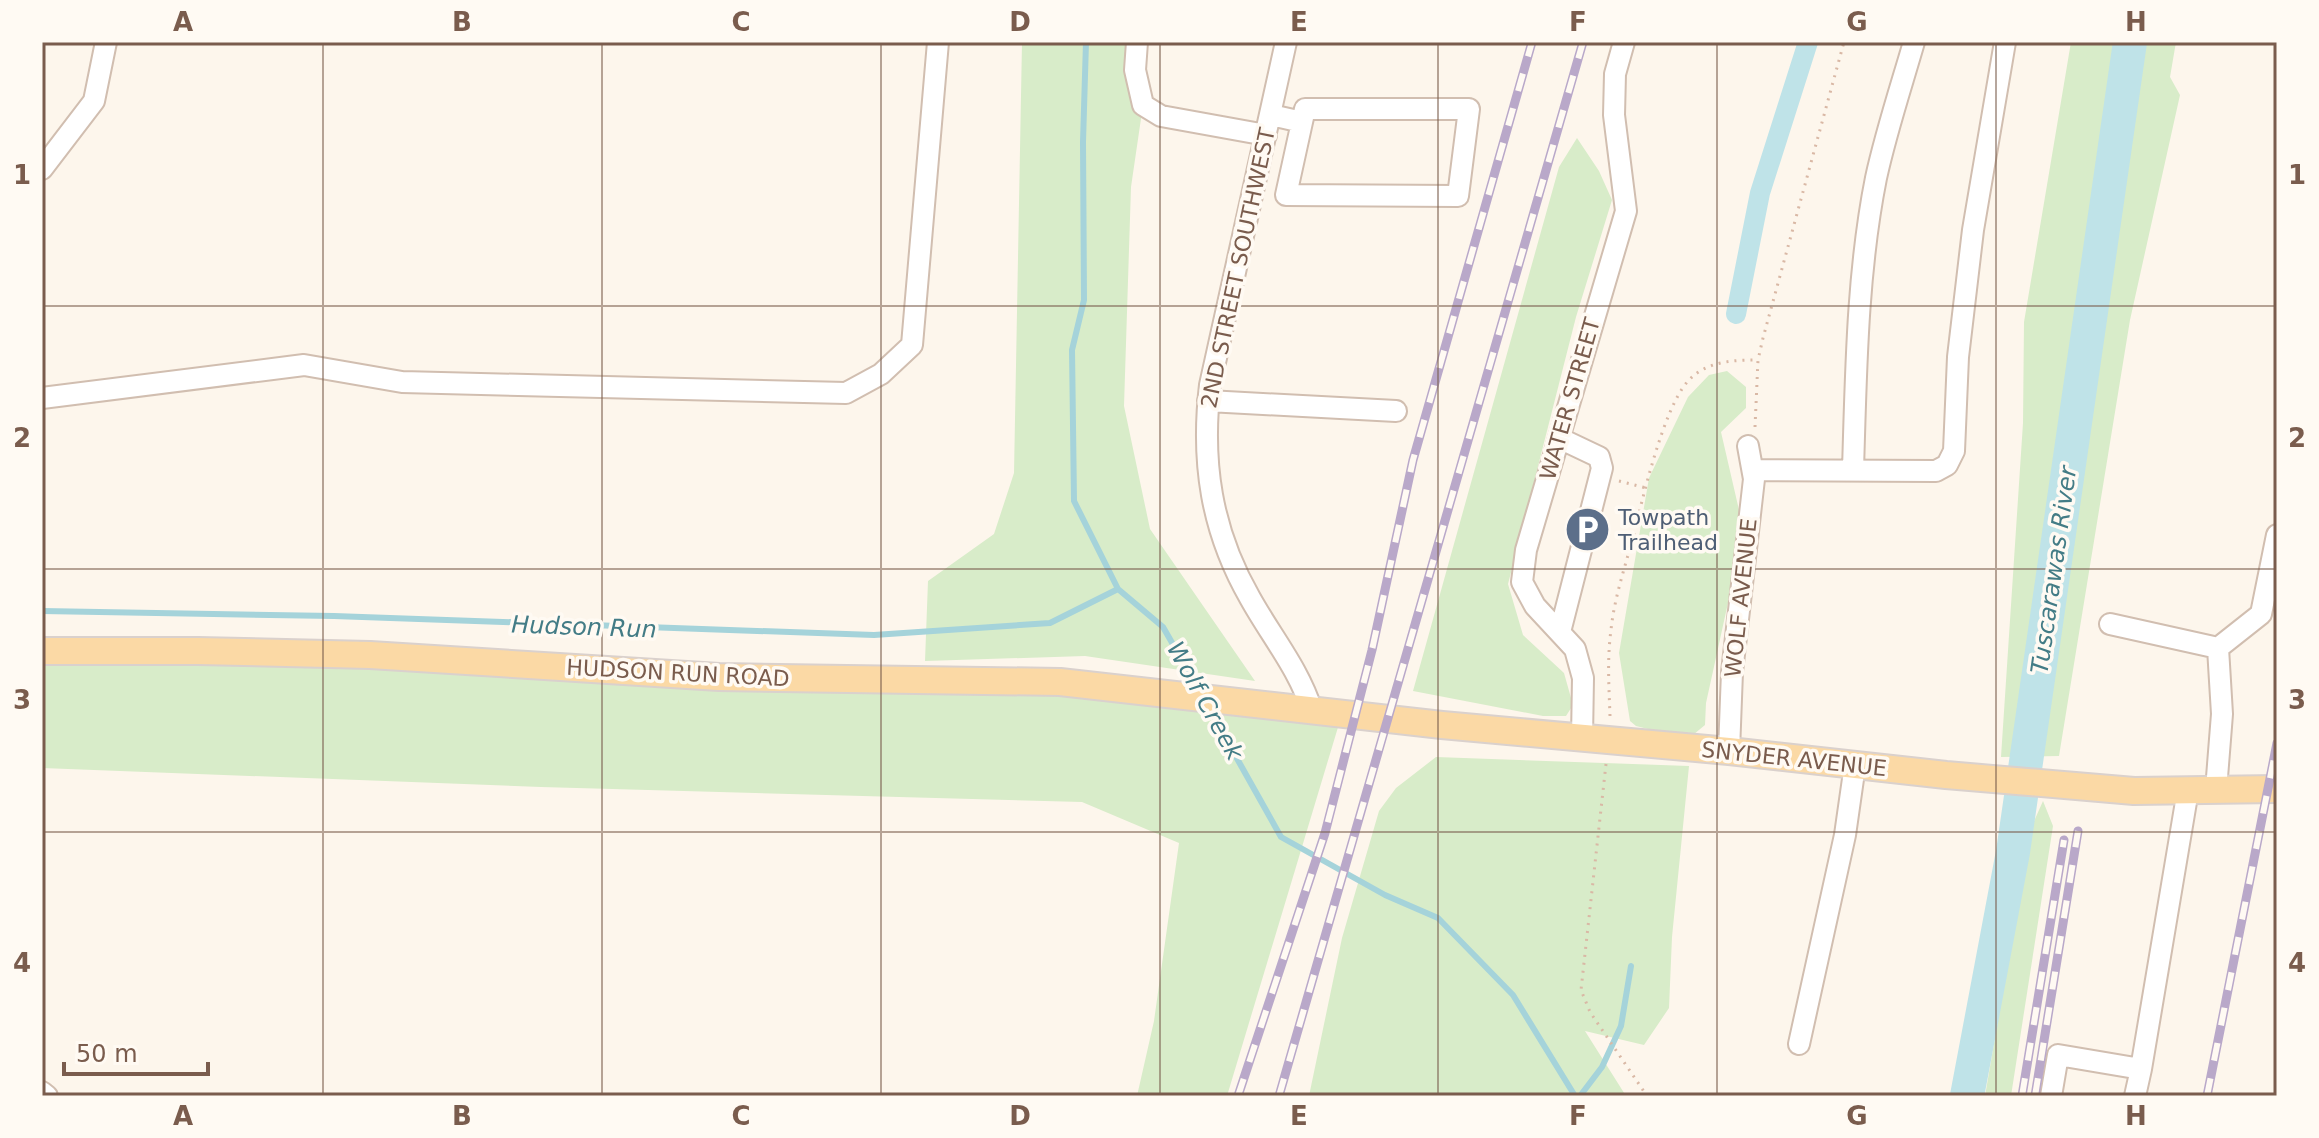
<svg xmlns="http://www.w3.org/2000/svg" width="2319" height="1138" font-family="'DejaVu Sans',sans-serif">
<rect width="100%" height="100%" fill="#fdf6ec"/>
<path fill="#d8ecc9" d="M1022,42H1137L1143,105L1131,187L1124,406L1150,529L1255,681L1085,656L925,661L928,581L994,534L1014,473Z
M2071,42H2176L2170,77L2180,95L2130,320L2059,756L2001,757L2023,423L2024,322Z
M1577,138L1599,171L1612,200L1576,317L1508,584L1523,635L1564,673L1573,705L1566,716H1543L1413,691L1559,167Z
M1727,371L1746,387V408L1721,432L1739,510L1735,571L1706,703L1705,725L1688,739L1636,726L1630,721L1619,653L1649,478L1688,397L1709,375Z
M42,651L1019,681L1342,714L1227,1096H1137L1154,1021L1179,843L1082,802L541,787L42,768Z
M1436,757L1689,766L1672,937L1669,1008L1644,1045L1585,1031L1626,1096H1309L1342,938L1379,811L1396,788Z
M2043,801L2053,826L2011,1096H1985L2031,828Z"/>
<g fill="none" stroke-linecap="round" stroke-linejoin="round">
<path stroke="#a5d3da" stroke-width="6" d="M1086,42L1083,142L1084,300L1072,350L1074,501L1118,589L1163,627L1198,688
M42,611L334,616L874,635L1050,623L1118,589
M1207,705L1281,837L1385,895L1438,918L1513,995L1575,1096
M1580,1096L1602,1067L1621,1026L1631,966"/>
<path stroke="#bfe3e8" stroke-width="20" d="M1736,314L1760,193L1808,42"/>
<path stroke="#bfe3e8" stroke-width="34" d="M1967,1096L2013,852L2130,42"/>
<defs>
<path id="minor" d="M1137,42L1135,70L1143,105L1161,116L1266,135
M1286,42L1210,385C1201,462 1211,530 1250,598C1271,636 1299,669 1312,711
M1271,115L1302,122L1305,109H1469L1458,196L1286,195L1302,122
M42,169L94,101L106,42
M42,398L304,365L402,382L846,393L881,374L912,345L938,42
M1208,401L1396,411
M1559,438L1599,457L1602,468L1560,632
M1753,470L1936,471L1947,465L1954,451L1958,357L1973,230L2005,42
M1853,470C1856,373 1857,273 1876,178C1886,132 1901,87 1914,42
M2110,624L2218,648L2222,714L2216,790
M2218,648L2261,614L2277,535
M1582,738L1583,678L1575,649L1535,606L1522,582L1526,550L1626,211L1614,115L1615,74L1624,42
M1729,751L1732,672L1754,479L1748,446
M1799,1044L1845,835L1855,765
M42,1092L47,1096
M2051,1096L2058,1055L2141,1069L2188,790
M2135,1096L2141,1069"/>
<path id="major" d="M42,651H198L370,655L719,677L1060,682L1442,725L1729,751L1946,775L2134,791L2277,789"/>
</defs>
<use href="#minor" stroke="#d1beb0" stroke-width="24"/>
<use href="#major" stroke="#dad1cd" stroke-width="30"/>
<path stroke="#d9b8a5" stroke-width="3" stroke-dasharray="2 6" stroke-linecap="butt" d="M1755,427L1758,360L1763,338L1844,42
M1619,481L1646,488
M1610,716C1609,688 1607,659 1611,630C1614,600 1624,570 1632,541C1642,502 1663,407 1689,380C1707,361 1734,360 1758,360
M1606,764L1581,990L1590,1012L1647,1096"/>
<use href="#minor" stroke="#fff" stroke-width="20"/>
<use href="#major" stroke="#fbd9a5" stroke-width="26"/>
<defs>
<path id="rail" d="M1238,1096L1325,833L1372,650L1413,460L1532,42
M1279,1096L1583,42
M2022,1096L2064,840
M2035,1096L2078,831
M2207,1096L2277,743"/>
</defs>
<use href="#rail" stroke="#b9a8c9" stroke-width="9"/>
<use href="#rail" stroke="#fffaf3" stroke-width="6" stroke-dasharray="18" stroke-linecap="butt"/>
</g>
<path fill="none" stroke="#7a5c4d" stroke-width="2" stroke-opacity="0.55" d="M323,42V1096M602,42V1096M881,42V1096M1160,42V1096M1438,42V1096M1717,42V1096M1996,42V1096M42,306H2277M42,569H2277M42,832H2277"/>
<defs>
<symbol id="parking-disc" viewBox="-11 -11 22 22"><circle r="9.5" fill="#5c6f8a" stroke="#fffaf3"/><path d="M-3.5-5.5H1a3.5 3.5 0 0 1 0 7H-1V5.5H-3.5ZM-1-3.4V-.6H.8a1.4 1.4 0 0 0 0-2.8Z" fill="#fff"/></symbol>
</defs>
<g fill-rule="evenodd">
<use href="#parking-disc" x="1562" y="504" width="51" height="51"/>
</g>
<g text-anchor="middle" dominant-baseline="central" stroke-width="7" stroke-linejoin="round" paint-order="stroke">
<g font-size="22" fill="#7a5c4d" stroke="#fffaf3">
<text transform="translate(1238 268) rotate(-78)">2ND STREET SOUTHWEST</text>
<text transform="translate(1570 399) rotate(-74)">WATER STREET</text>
<text transform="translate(1741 598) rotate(-84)">WOLF AVENUE</text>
<text transform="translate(678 673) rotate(3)">HUDSON RUN ROAD</text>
<text transform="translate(1794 759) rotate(6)">SNYDER AVENUE</text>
</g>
<g font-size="22" fill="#4e5e75" stroke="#fffaf3" text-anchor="start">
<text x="1618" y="517">Towpath<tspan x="1618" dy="25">Trailhead</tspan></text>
</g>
<g font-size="24" font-style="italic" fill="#437c86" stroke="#fffaf3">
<text transform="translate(2054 570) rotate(-82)">Tuscarawas River</text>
<text transform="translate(584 627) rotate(2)">Hudson Run</text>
<text transform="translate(1205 701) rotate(61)">Wolf Creek</text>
</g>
</g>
<rect width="2319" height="1138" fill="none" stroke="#fffaf3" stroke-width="88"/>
<path d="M64 1062v12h144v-12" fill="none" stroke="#7a5c4d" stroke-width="4"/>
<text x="76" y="1062" font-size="24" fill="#7a5c4d" stroke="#fffaf3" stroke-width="6" paint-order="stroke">50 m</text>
<rect x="44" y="44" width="2231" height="1050" fill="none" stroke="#7a5c4d" stroke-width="3"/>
<g font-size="26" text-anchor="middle" font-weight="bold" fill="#7a5c4d">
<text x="183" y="31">A</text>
<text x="462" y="31">B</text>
<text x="741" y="31">C</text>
<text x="1020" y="31">D</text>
<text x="1299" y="31">E</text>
<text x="1578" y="31">F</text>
<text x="1857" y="31">G</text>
<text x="2136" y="31">H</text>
<text x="22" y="184">1</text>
<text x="2297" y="184">1</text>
<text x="22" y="447">2</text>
<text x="2297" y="447">2</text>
<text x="22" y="709">3</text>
<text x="2297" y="709">3</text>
<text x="22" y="972">4</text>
<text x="2297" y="972">4</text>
<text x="183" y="1125">A</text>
<text x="462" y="1125">B</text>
<text x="741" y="1125">C</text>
<text x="1020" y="1125">D</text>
<text x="1299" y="1125">E</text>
<text x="1578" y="1125">F</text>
<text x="1857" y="1125">G</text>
<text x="2136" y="1125">H</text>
</g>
</svg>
